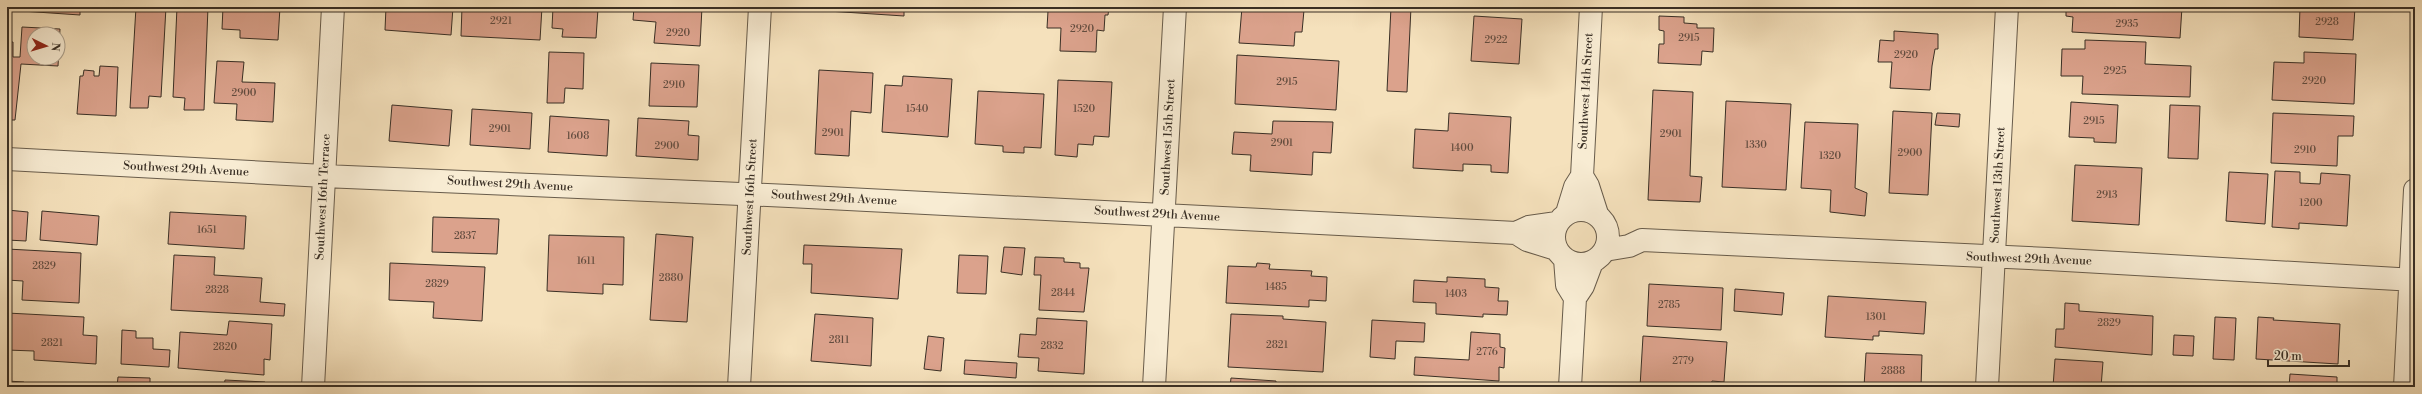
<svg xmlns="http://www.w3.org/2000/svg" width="2422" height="394" font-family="'Libre Bodoni',serif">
<rect width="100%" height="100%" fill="#f5e1bc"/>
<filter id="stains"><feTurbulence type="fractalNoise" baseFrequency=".005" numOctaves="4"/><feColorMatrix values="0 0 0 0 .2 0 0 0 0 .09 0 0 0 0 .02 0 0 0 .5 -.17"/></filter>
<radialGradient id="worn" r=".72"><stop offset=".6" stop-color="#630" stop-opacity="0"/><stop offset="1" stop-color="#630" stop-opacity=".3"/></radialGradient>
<path fill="#dba28c" stroke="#392f25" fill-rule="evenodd" d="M7,7H80V15L7,10Z
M136,7H166L161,97L149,96L148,108H130Z
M177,7H208L204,110H184L185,98L173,97Z
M223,7H280L278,40L240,38V30L222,29Z
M386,7H453L451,35L385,30Z
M462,7H542L540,40L461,36Z
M553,7L598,9L596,38L562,37L563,29L552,28Z
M634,7H702L700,46L654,43L656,22L633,20Z
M828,7H904V16L828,11Z
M1021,7H1109L1108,15H1105L1104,31L1097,30L1096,52L1060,51L1061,28H1047L1048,11L1021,9Z
M1242,7H1296V9L1304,10L1302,32H1295L1294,46L1239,43Z
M1391,7H1411L1407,92L1387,91Z
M1701,7H1719V10H1701Z
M1891,7H1932L1931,11L1891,9Z
M2066,7H2182L2180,38L2072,32L2073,17L2066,16Z
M2224,7H2240V9Z
M2300,7H2355L2353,40L2299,37Z
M1474,16L1522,19L1519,64L1471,61Z
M1659,16L1684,17V23L1697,24V28H1714L1713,52L1702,51L1701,65L1658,63L1659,44H1664V31L1659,30Z
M22,27L60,29L58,66L21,64L15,120H7V29H9V42H13V57H20ZM34,34H58V58H34Z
M1894,31L1938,34V49H1935L1932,66L1930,90L1890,88L1892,62H1878L1880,40L1894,41Z
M2085,40L2146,42L2145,64L2191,66L2190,97L2082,94L2083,76H2061L2062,49H2085Z
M549,52L584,53L583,89L565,88L564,103H547Z
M2304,52L2356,54L2354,104L2272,100L2274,62L2304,63Z
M1237,55L1339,61L1336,110L1235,104Z
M217,61L244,62L242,82L275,83L273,122L236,120L237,104L214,103Z
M651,63L699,65L697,107L649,106Z
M100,66L118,67L116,116L77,114L80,76H83L84,70L94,71V76H99Z
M819,70L873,73L871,113L851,111L849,156L815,154Z
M903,76L952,79L948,137L882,132L885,85L902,86Z
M1058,80L1112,82L1109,137L1094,136L1093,145L1078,144L1077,157L1055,155Z
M1653,90L1693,92L1690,176L1702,177L1700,202L1648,200Z
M978,91L1044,94L1041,148L1024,147V153L1003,152V146L975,144Z
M1726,101L1791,104L1786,190L1722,187Z
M2071,102L2118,105L2116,143L2094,142V138L2069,137Z
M392,105L452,110L449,146L389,141Z
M2170,105L2200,106L2198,159L2168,158Z
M472,109L532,113L530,149L470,145Z
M1893,111L1932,113L1928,195L1889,193Z
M1449,113L1511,117L1508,173L1491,172V165L1463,164V171L1413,168L1415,129L1448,131Z
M1937,113L1960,114L1959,127L1935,125Z
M2273,113L2354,116L2353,136H2338L2337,166L2271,163Z
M550,116L609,120L607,156L548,152Z
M638,118L689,121L688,135L699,136L698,160L636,156Z
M1273,121L1333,122L1331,153L1313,152L1312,175L1250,171L1251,155L1232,154L1234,132L1272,134Z
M1805,122L1858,124L1855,188L1867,193L1865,216L1830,212L1831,190L1801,188Z
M2075,165L2142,168L2139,225L2072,221Z
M2275,171L2300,172V183L2320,184L2321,173L2350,175L2347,226L2299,223V229L2272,227Z
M2229,172L2268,174L2265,224L2226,221Z
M7,210L28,212L26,241L7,240Z
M42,211L99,216L97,245L40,240Z
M170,212L246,216L244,249L168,244Z
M433,217L499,219L497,254L432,252Z
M656,234L693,237L687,322L650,320Z
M549,235L624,237L623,285L603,284V294L547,291Z
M804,245L902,249L898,299L811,293L812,264H803Z
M1004,247L1025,248L1022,275L1001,272Z
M7,249L81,253L79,303L22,300L23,281L7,280Z
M174,255L215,257L214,275L262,278L260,302L285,304L284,316L171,310Z
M959,255L988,256L986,294L957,293Z
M1035,257L1064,258V262L1080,263V268H1089L1084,312L1039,310L1041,275H1034Z
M390,263L485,267L482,321L433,318L434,302L389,300Z
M1257,263L1270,264L1269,269L1312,271L1311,276L1327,277L1326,301L1309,300V307L1226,303L1228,266L1256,267Z
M1447,277L1485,279V287L1499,288L1498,301H1508L1507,315L1483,314V317L1436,314V303L1413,302L1414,280L1447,282Z
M1649,284L1723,288L1721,330L1647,326Z
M1735,289L1784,293L1782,315L1734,311Z
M1828,296L1926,302L1924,334L1879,331V336H1873V340L1825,337Z
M2065,303L2079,304V311L2153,316L2152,355L2055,347L2056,329H2064Z
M7,313L84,317L83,335L97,336L96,364L34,360V351L7,350Z
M815,314L873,318L871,366L811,361Z
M1231,314L1283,316V319L1326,322L1323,372L1228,367Z
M2215,317L2236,318L2234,360L2213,359Z
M2258,317L2274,318L2273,320L2340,324L2338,364L2256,359Z
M1037,318L1087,321L1084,374L1038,371L1039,358L1018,357L1020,334L1036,335Z
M1372,320L1425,323L1424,342L1396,341L1395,359L1370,357Z
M229,321L272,324L270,360L264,359V375L178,368L180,332L227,335Z
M122,330L136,331V338H153V349L170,350L169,367L121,364Z
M1471,332L1500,334V347L1505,348L1504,368L1499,367V381L1414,375L1415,357L1469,360Z
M2174,335L2194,336L2193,356L2173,355Z
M928,336L944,338L941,371L924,369Z
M1643,336L1727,342L1724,382L1712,381L1711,387H1640Z
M1866,353L1922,355L1921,387H1864Z
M2055,359L2103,362L2101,387H2053Z
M965,360L1017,363L1016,378L964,374Z
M2290,374L2337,377V387H2289Z
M118,377L150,378V387H117Z
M1231,378L1276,381V387H1230Z
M225,380L265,382V387H224Z
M7,381L24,382V387H7Z
M982,383L1009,385V387H982Z
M811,384L848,386L811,387Z
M1045,384L1081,386V387H1045Z"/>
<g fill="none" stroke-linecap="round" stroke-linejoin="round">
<defs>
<path id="minor" d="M7,159L324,176L789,196L1516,233L1527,240L1556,249
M1582,176L1588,186L1597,214
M1554 237a27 27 0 1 1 54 0a27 27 0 1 1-54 0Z
M1567,213L1575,187L1582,176L1591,7
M1516,233L1529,227L1557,223
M1605,250L1629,246L1642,240L2048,259L2415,280
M1565,259L1567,285L1575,298
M313,387L333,7
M1154,387L1175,7
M1570,387L1575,298L1583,286L1592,262
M1987,387L2007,7
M2405,387L2415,190"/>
<path id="tertiary" d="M739,387L760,7"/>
</defs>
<use href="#minor" stroke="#685c4b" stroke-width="24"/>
<use href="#tertiary" stroke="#685c4b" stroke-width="24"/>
<use href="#minor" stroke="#f8ecd3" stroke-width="22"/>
<use href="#tertiary" stroke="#f8ecd3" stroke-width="22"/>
</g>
<g text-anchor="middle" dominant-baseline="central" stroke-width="3" stroke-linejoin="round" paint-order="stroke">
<g font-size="10" fill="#624c3f">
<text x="501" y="21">2921</text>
<text x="2327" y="22">2928</text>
<text x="2127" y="24">2935</text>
<text x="1082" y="29">2920</text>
<text x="678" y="33">2920</text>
<text x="1689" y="38">2915</text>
<text x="1496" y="40">2922</text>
<text x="1906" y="55">2920</text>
<text x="2115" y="71">2925</text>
<text x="2314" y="81">2920</text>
<text x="1287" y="82">2915</text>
<text x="674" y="85">2910</text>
<text x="244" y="93">2900</text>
<text x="917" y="109">1540</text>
<text x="1084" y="109">1520</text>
<text x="2094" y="121">2915</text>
<text x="500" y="129">2901</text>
<text x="833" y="133">2901</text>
<text x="1671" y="134">2901</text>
<text x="578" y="136">1608</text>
<text x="1282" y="143">2901</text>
<text x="1756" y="145">1330</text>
<text x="667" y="146">2900</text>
<text x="1462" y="148">1400</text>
<text x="2305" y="150">2910</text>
<text x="1910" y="153">2900</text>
<text x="1830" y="156">1320</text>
<text x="2107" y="195">2913</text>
<text x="2311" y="203">1200</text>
<text x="207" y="230">1651</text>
<text x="465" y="236">2837</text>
<text x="586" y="261">1611</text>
<text x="44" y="266">2829</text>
<text x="671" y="278">2880</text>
<text x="437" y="284">2829</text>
<text x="1276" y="287">1485</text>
<text x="217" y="290">2828</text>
<text x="1063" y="293">2844</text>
<text x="1456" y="294">1403</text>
<text x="1669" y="305">2785</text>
<text x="1876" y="317">1301</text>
<text x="2109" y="323">2829</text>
<text x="839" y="340">2811</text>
<text x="52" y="343">2821</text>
<text x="1277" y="345">2821</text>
<text x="1052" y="346">2832</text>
<text x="225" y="347">2820</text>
<text x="1487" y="352">2776</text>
<text x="1683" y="361">2779</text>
<text x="1893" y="371">2888</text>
</g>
<g font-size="12" fill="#392f25" stroke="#f8ecd3">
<text transform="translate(1586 91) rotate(-87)">Southwest 14th Street</text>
<text transform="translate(1168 137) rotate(-87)">Southwest 15th Street</text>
<text transform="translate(186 169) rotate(3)">Southwest 29th Avenue</text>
<text transform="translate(510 184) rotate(3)">Southwest 29th Avenue</text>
<text transform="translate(1998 185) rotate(-87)">Southwest 13th Street</text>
<text transform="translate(323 197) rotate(-87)">Southwest 16th Terrace</text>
<text transform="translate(750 197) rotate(-87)">Southwest 16th Street</text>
<text transform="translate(834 198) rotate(3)">Southwest 29th Avenue</text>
<text transform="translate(1157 214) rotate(3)">Southwest 29th Avenue</text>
<text transform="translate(2029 259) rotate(2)">Southwest 29th Avenue</text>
</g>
</g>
<rect width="2422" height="394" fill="none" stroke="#f5e1bc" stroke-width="24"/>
<rect x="8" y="8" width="2406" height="378" fill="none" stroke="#392f25" stroke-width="2"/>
<rect x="12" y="12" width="2398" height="370" fill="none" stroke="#392f25"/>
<g transform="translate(46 46) rotate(95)"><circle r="19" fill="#f8ecd3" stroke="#aca08d"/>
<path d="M0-3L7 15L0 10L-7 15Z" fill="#8f2418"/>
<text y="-6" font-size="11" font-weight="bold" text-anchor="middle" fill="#392f25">N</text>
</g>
<path d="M2268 360v6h81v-6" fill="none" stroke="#392f25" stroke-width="2"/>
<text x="2274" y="360" font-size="12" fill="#392f25" stroke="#f8ecd3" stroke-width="3" paint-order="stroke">20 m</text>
<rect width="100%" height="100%" filter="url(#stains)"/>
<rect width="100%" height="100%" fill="url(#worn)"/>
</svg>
